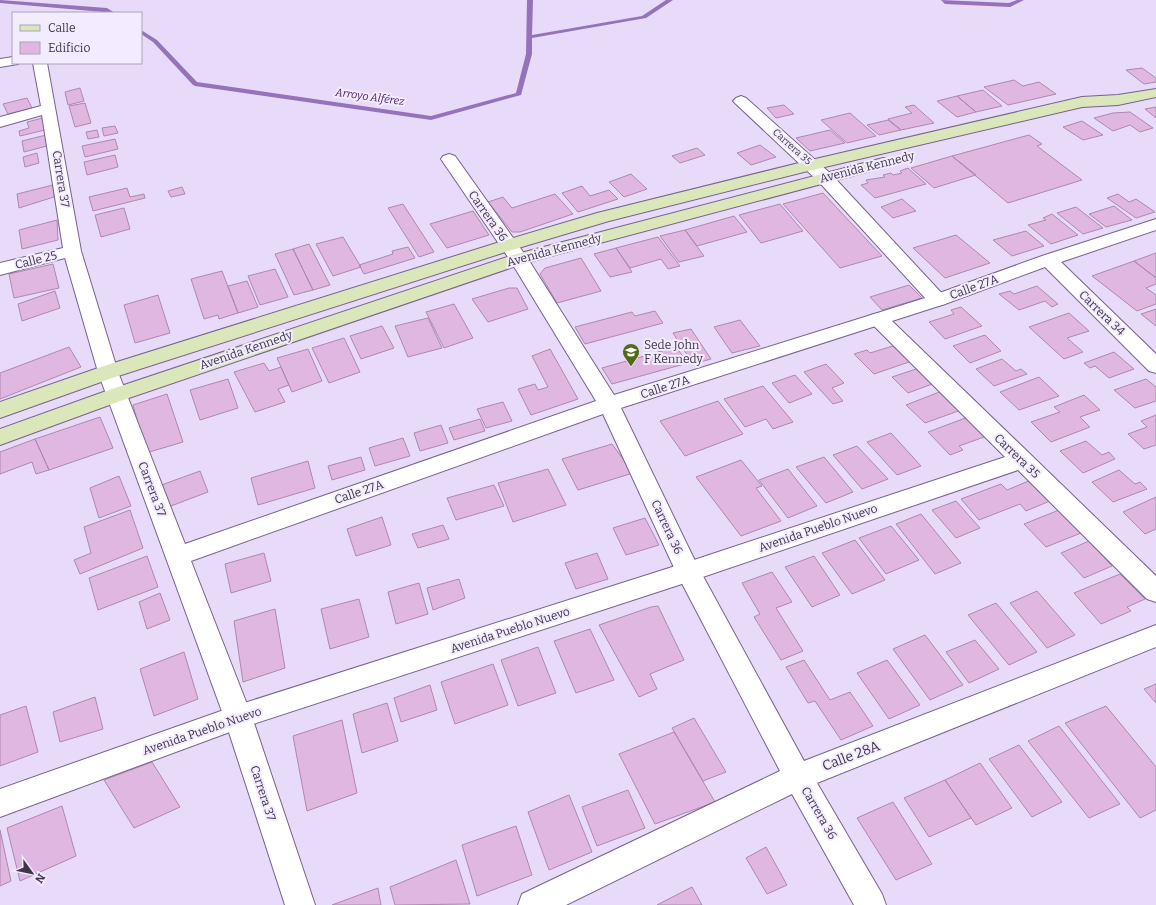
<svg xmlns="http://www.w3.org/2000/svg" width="1156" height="905" font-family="Bitter,serif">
<rect width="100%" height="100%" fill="#e8dbf9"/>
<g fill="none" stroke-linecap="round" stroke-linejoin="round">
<path fill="#9573ba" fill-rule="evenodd" d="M0,0L107,8L115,13L0,3Z
M527,0H533L532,35L642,16L666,0H673L646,18L532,38V54L521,95L431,120L195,86L193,85L153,42L141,34V30L157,40L197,82L431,116L516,93L526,54Z
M941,0L1009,3L1017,0H1024L1010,7L945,4Z"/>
</g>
<path fill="#dfb7e1" stroke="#ae88af" d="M1142,68L1156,78V82L1144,84L1126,70Z
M1014,80L1023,86L1039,82L1056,94L1008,105L984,87Z
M80,88L84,101L68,105L65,92Z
M983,90L1002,106L976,112L957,96Z
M957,96L976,112L957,117L937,101Z
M27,98L32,108L8,114L3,104Z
M85,103L91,123L75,127L69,106Z
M784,105L794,114L776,118L767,108Z
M914,105L934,123L901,130L888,119L912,113L905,107Z
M1156,107V118L1145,109Z
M1130,112L1153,128L1140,132L1130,125L1113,131L1094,118L1113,113Z
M850,113L876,136L847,143L821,120Z
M43,118L45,130L20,136L19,131L29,128L27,122Z
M888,120L901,130L879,135L867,125Z
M1082,121L1103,135L1083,140L1063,127Z
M115,126L118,133L104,136L102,128Z
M97,130L99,137L88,139L86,132Z
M830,130L845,143L810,151L796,138Z
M46,135L47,146L24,152L22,141Z
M1029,135L1042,144L1037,146L1082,180L1008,203L952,156Z
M115,139L118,149L85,157L82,146Z
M760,145L776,157L751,165L737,153Z
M697,148L705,155L680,163L672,156Z
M37,153L39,163L25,167L23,157Z
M115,155L118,167L87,175L84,162Z
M952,156L976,175L934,188L911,168Z
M908,168L926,184L875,198L861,185L868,183L866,180L885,177L883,175L891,173L893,175L902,173L900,171Z
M631,174L647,189L624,197L609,182Z
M53,185L54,197L19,208L17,194Z
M582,186L590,196L609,190L618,199L578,212L562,193Z
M182,187L185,194L171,197L168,191Z
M127,188L130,197L144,194L145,198L93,211L89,197Z
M823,193L882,256L840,268L783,204Z
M555,194L573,214L520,232H512L488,202L503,197L512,208Z
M1118,194L1129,202L1136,199L1155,212L1136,218L1107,198Z
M902,199L916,211L893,218L881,207Z
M403,204L434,252L419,257L388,208Z
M780,204L803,231L761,243L739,215Z
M1114,206L1132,220L1106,227L1089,214Z
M1076,207L1103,228L1083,234L1057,213Z
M124,208L130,229L101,237L95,215Z
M473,211L489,235L447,248L430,224Z
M1052,214L1078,235L1051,244L1028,225L1046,220L1043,218Z
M734,216L747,232L697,246L685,230Z
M57,220L58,240L22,249L19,230Z
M685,230L704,256L679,262L660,236Z
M1026,231L1044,246L1012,256L993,240Z
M956,235L990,263L945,278L913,248Z
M343,237L361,267L333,276L316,244Z
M658,237L680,266L668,269L661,259L630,268L616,248Z
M309,244L330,285L313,290L293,249Z
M408,247L415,258L364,274L359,265L393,254L392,251Z
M616,248L632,272L610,277L594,254Z
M293,249L313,290L294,295L275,254Z
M1156,253V277H1155L1134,261Z
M581,258L601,291L557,303L540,274L545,268Z
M1134,261L1156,278V284L1146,288L1156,295V304L1137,311L1092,276Z
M53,264L59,288L14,298L9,274Z
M275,269L288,297L260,305L248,276Z
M222,271L238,313L219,319L218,315L204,319L191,279Z
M247,281L258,307L238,313L228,286Z
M909,285L922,298L882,310L870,297Z
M1037,286L1058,304L1052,307L1045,301L1019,310L999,294L1010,291L1014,294Z
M509,288H517L528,309L488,322L472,299Z
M55,291L60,308L22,321L18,304Z
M158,295L170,333L135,343L124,305Z
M454,304L473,338L444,348L426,312Z
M961,307L982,326L945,339L929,322L954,314L951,310Z
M1156,309V326L1141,314Z
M655,311L663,323L585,344L575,327L632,312L635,316Z
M1069,313L1089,331L1067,338L1083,352L1064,359L1029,327Z
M428,318L442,348L408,357L395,326Z
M740,320L760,346L732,353L714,327Z
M382,326L394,348L361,359L350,336Z
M691,329L711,359L693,364L673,333Z
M985,335L1001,351L970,363L953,346Z
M344,338L360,372L329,383L312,348Z
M896,345L912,361L874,374L854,354L867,350L870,353Z
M69,347L81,367L0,399V373Z
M676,347L688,363L612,384L602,368Z
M308,349L322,381L292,392L277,358Z
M550,349L578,399L531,415L518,389L535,384L538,390L548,387L532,356Z
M1114,352L1134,369L1109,378L1095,366L1090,368L1084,363Z
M1002,359L1016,371L1021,369L1027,374L994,386L976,369Z
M264,363L269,371L281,367L289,385L278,389L285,402L255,412L234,372Z
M826,364L844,383L832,388L843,401L833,404L804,372Z
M919,368L935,383L908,393L892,377Z
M795,375L812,394L789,403L772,383Z
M1039,377L1059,396L1019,410L1000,392Z
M228,379L238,408L200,420L190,390Z
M1146,379L1156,387V401L1135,408L1114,390Z
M763,386L793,422L773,429L766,419L745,427L724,399Z
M942,391L961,410L925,423L906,405Z
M167,394L183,442L146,453L133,405Z
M1084,395L1100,410L1080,417L1090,427L1051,442L1031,422L1060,412L1054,407Z
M718,401L743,434L685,456L660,421Z
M503,402L512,421L486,428L477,409Z
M1156,415V445L1144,449L1128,434L1147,427L1141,421Z
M100,417L113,448L49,470L35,439Z
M968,417L987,436L959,446L963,450L950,455L928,432Z
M480,419L485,431L454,440L449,428Z
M441,425L448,443L420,451L414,433Z
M891,433L921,466L897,475L867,442Z
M403,438L410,456L375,466L369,448Z
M35,439L49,470L36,474L32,462L0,474V452Z
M1086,441L1102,455L1109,452L1115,459L1083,473L1060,451Z
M612,444L633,473L578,490L562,459Z
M857,446L888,479L862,489L833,455Z
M361,457L365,470L332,480L328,466Z
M824,457L853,492L826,503L796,467Z
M741,460L762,486L756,488L781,521L741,536L696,477Z
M308,461L315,488L258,505L251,478Z
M548,469L566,505L513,522L498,483Z
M788,469L817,506L788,518L759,480Z
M1119,470L1135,484L1140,482L1147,489L1113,502L1092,482Z
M200,471L208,492L163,509L156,487Z
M119,476L131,506L99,518L90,488Z
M1031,480L1050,501L1026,511L1020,504L979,520L961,499L1001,484L1007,490Z
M494,485L504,506L456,520L447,498Z
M1156,497V529L1145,534L1123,512Z
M956,501L980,528L956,538L932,510Z
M130,510L143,548L80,574L74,560L91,553L84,527Z
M1059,510L1081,533L1046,547L1024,524Z
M921,514L961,563L935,574L896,524Z
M382,517L391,545L356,556L347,529Z
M645,518L659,545L626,555L613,528Z
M443,525L449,539L418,548L412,534Z
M891,526L919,560L886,574L859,538Z
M855,540L885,580L852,594L822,553Z
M1089,541L1112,566L1084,578L1061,553Z
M264,553L271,581L231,593L225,564Z
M597,553L608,579L576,589L565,563Z
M147,556L158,587L98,610L89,578Z
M814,556L840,595L812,607L785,567Z
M772,572L792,602L776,608L803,651L781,660L754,617L760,614L742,583Z
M1120,574L1145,599L1127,607L1131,611L1101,624L1074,593Z
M459,579L465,598L433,610L427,588Z
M419,583L428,614L396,624L388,592Z
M1037,591L1075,635L1047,648L1010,603Z
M160,593L170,620L147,629L139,602Z
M359,599L369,637L330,649L321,609Z
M996,603L1037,652L1009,665L968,615Z
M658,606L684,660L650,674L657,689L639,697L599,625L651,607Z
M275,609L285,668L243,682L234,621Z
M590,629L614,680L576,693L554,641Z
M925,635L963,685L930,700L893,649Z
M975,640L999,669L969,683L946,652Z
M538,647L556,693L518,706L501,660Z
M184,652L198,699L154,716L140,669Z
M804,660L830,700L850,692L873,726L841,740L815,701L808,703L786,667Z
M887,660L920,705L889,719L857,673Z
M493,664L508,705L455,724L441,682Z
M1156,684V703L1144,689Z
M430,685L437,710L401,722L394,698Z
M95,697L103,729L60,742L53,712Z
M387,703L398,741L362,753L353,714Z
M26,706L38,752L0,766V715Z
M1106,706L1156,767V810L1140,818L1065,723Z
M694,718L726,772L703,781L672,728Z
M342,720L357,793L307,811L293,736Z
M1059,726L1120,804L1089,818L1028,741Z
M674,732L715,802L655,824L619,754Z
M1019,745L1062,802L1032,817L989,759Z
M152,762L180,807L134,828L104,780Z
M980,763L1012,808L976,825L945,780Z
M945,780L971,818L929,837L904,798Z
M628,790L645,828L597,846L582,807Z
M569,795L592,852L549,870L528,812Z
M893,802L932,864L896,880L857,818Z
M62,806L76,856L20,881L7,828Z
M516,826L532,875L477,896L462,845Z
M0,830L11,881L0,886Z
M766,847L787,885L767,894L746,858Z
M456,860L470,904L395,905L390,887Z
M692,887L702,905H657Z
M378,888L381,905H332Z"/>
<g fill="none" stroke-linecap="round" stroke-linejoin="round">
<defs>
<path id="minor" d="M13,57V63H19L18,64L0,67V59Z
M33,63H47L81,251L118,372L185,544L596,401L510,260L441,159L443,156L449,154L455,156L528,259L614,395L871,315L878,313L885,315L888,319L885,323L621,408L698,567L804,761L1156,625V647L817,783L882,894L886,905H854L792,794L566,905H518L522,894L780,771L676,572L603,414L191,561L252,717L315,905H285L224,717L98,372L65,258L0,275V263L63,248L42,115L0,127V117L41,106Z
M741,96L746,98L831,174L833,178L831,182L825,183L819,182L736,104L733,101L736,98Z
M1156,219V230L1061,262L1156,354V373L1149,371L1045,267L945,304L938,306L931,304L928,300L931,296L1042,256Z
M1022,452L1030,454L1156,576V602L1147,599L1014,466L1011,460L1014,454Z"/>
<path id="tertiary" d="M825,173L831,174L948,300L945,304L892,321L1030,454L1033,460L1030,466L688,582L238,729L0,817V789L238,705L688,562L1005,457L871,323L868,319L871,315L925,298L819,182L817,178L819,174Z"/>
<path id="secondary" d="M1156,89V97L1118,105L1082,107L812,170L609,221L515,249L115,377L0,418V402L101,367L503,241L597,213L811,160L1082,97L1118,95Z
M883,158L889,160L891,163L889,166L525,263L123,400L0,445V429L109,390L513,255Z"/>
</defs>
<use href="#minor" stroke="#76628e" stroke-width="2"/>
<use href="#tertiary" stroke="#76628e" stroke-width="2"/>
<use href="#secondary" stroke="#76628e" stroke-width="2"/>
<use href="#minor" fill="#fff" fill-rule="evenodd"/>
<use href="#tertiary" fill="#fff" fill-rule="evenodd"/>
<use href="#secondary" fill="#dbe7bb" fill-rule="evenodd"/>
</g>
<defs>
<symbol id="school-pin" viewBox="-11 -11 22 30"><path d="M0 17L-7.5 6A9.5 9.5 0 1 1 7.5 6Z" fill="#516a1a" stroke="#f3ebff"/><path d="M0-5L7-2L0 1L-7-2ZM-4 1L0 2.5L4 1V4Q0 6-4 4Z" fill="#fff"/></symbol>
</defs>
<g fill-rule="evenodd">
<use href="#school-pin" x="621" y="342" width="20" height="27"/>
</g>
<g text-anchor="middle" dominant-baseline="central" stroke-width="4" stroke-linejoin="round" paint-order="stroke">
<g font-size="10" fill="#3f364a" stroke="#f3ebff">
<text transform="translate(792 147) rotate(42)">Carrera 35</text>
</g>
<g font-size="11" font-style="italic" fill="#4e2075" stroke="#f3ebff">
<text transform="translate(370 97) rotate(8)">Arroyo Alférez</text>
</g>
<g font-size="12" fill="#3f364a" stroke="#f3ebff">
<text transform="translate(867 167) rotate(-14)">Avenida Kennedy</text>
<text transform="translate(61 179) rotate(81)">Carrera 37</text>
<text transform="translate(488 216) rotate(55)">Carrera 36</text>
<text transform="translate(554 250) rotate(-15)">Avenida Kennedy</text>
<text transform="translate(36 260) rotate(-14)">Calle 25</text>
<text transform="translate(974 287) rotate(-20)">Calle 27A</text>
<text transform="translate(1102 313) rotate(44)">Carrera 34</text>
<text transform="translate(246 350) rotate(-19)">Avenida Kennedy</text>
<text transform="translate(665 387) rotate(-18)">Calle 27A</text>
<text transform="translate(1017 456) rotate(44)">Carrera 35</text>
<text transform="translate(152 489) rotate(69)">Carrera 37</text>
<text transform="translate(359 492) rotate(-19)">Calle 27A</text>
<text transform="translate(667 527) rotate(65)">Carrera 36</text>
<text transform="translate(818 528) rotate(-19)">Avenida Pueblo Nuevo</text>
<text transform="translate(510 630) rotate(-18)">Avenida Pueblo Nuevo</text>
<text transform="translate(202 731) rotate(-19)">Avenida Pueblo Nuevo</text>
<text transform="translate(263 793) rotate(72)">Carrera 37</text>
<text transform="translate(819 813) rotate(60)">Carrera 36</text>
</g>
<g font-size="12" fill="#3f364a" stroke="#f3ebff" text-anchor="start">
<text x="644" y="345">Sede John<tspan x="644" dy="14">F Kennedy</tspan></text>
</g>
<g font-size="14" fill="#3f364a" stroke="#f3ebff">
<text transform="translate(851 756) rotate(-21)">Calle 28A</text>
</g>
</g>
<rect x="12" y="12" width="130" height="52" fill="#f3ebff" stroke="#aba3b7"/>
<rect x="20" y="25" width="20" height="6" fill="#dbe7bb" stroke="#aba3b7"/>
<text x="48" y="32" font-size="12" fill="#3f364a">Calle</text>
<rect x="20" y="42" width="20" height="12" fill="#dfb7e1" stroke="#aba3b7"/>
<text x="48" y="52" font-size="12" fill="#3f364a">Edificio</text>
<g transform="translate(32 873) rotate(123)" stroke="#f3ebff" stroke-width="3" paint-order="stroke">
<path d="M0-3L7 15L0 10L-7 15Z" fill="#3f364a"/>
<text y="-6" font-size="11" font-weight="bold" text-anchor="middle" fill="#3f364a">N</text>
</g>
</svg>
